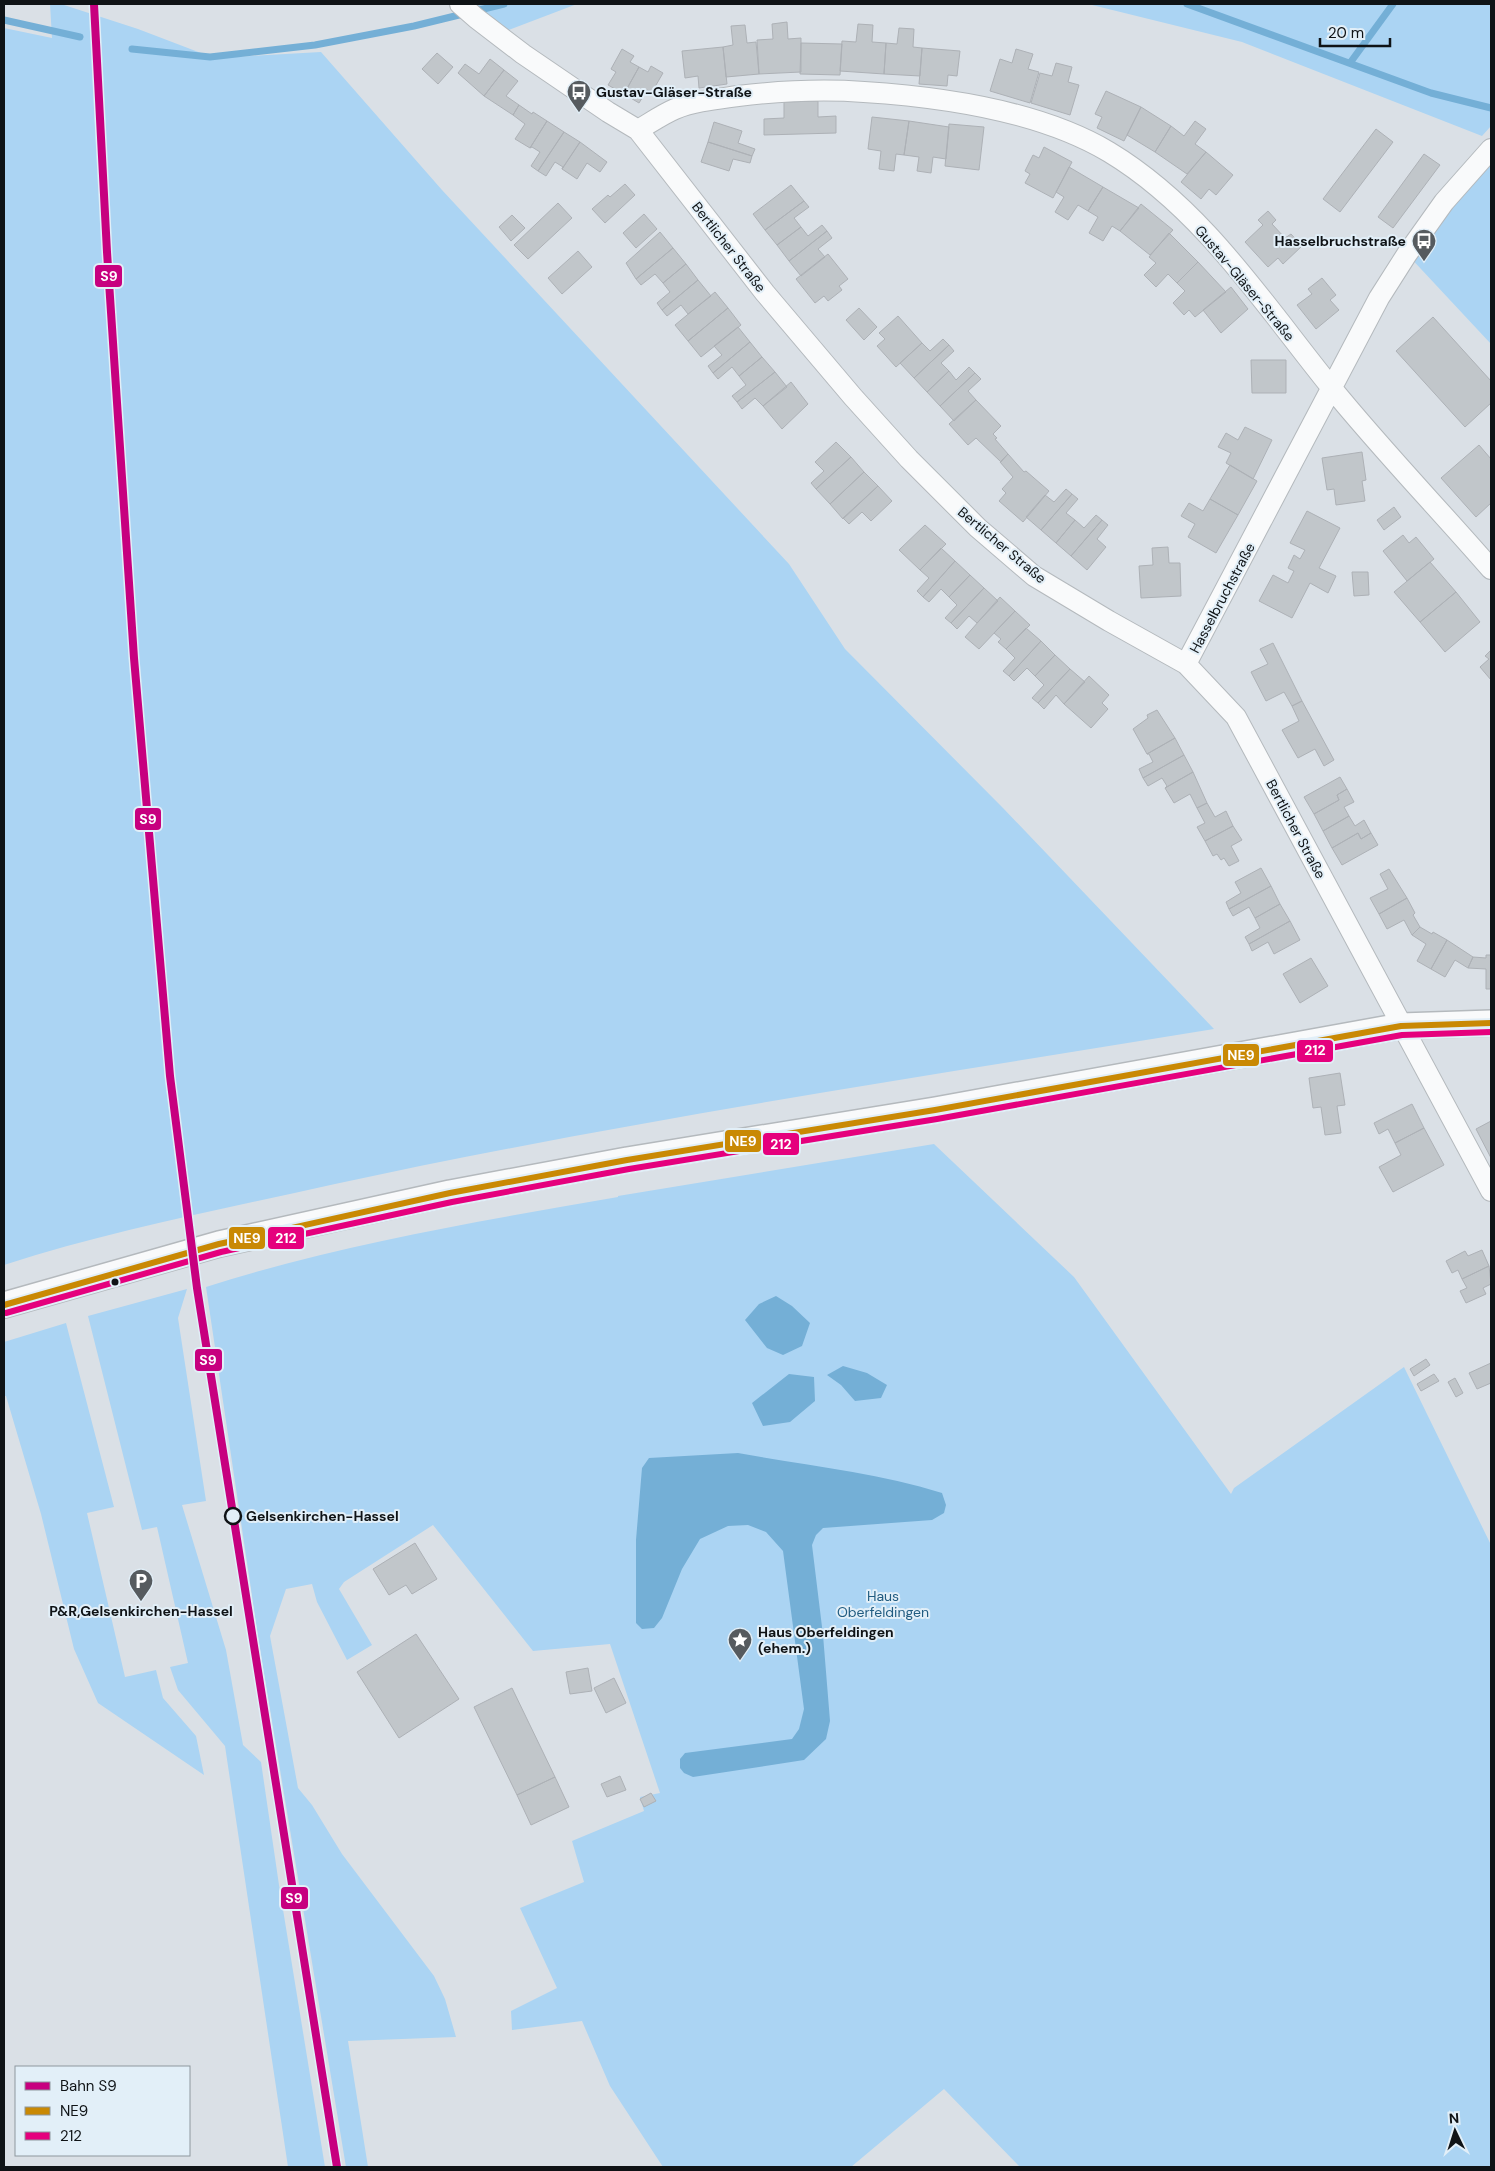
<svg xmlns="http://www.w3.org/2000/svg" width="1495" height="2171" font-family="'DM Sans',sans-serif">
<rect width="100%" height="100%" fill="#dae0e6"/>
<path fill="#abd4f3" d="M50,4H61L138,29L214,58L321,52L442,190L789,564L845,649L1003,808L1214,1029C920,1077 626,1121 335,1184C224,1209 112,1230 4,1265V28L52,38Z
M464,4H577L501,33Z
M1088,4H1491V126L1482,136L1242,42Z
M1491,150V344L1407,254Z
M934,1144L1074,1277L1231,1494L1234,1488L1404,1367L1491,1545V2167H1020L944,2089L851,2167H663L610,2086L582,2021L512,2030L511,2011L557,1988L520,1908L584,1882L572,1841L644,1811L640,1797L660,1793L610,1644L533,1651L433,1525L344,1582L339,1589L372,1645L347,1660L317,1602L312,1584L286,1589L270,1636L298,1788L312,1805L342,1854L434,1976L445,1999L456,2037L348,2041L368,2167H346L259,1643L206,1287C340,1244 480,1221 618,1197V1196Z
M187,1289L178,1318L206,1501L182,1505L226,1650L243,1745L261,1762L279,1885L325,2167H288L225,1746L178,1690L170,1667L188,1663L157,1527L142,1530L88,1316Z
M66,1323L114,1507L87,1513L125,1677L156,1670L163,1698L196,1736L204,1775L98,1703L74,1649L41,1514L6,1396H4V1342Z"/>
<path fill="#74afd6" d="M776,1296L792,1306L810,1323L802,1346L783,1355L767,1348L745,1320L759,1304Z
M843,1366L867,1373L887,1385L881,1398L855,1401L841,1385L827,1375Z
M789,1374L814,1377L815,1401L790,1422L763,1426L752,1403Z
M738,1453C807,1466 875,1472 942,1493L946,1505L944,1513L932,1520L823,1528L816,1535L812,1545L823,1635L830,1721L826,1739L804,1760L693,1777L684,1773L680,1768V1759L685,1753L792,1739L799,1729L804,1709L783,1551L766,1532L748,1525L728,1526L700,1539L682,1569L662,1618L654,1628L642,1629L636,1623V1540L642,1468L649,1458Z"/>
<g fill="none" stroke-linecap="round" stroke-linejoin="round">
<path stroke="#74afd6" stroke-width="7" d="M1187,4L1431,93L1491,108
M4,20L80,37
M132,49L210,57L315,45L414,26L504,4
M1350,63L1393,4"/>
</g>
<path fill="#c1c6ca" stroke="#adb1b6" d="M787,22L788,39L801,38V72L759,74L757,40L773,39L772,24Z
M858,24L873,25L872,42L886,43L884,74L840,71L842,41L856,42Z
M745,25L747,43L756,42L759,74L726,77L723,47L733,45L731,26Z
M899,28L914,29L913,47L922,48L920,76L884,74L886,43L897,44Z
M801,43L842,44L840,75L800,74Z
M723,47L727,84L699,88L698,76L685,78L682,51Z
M922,48L960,51L957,76L948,75L947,86L919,84Z
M622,49L634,56L630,62L639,67L624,94L608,85L616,72L611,69Z
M1016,49L1033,54L1028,69L1039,72L1030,103L990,91L1000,59L1012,63Z
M437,53L453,67L438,84L422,69Z
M490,59L504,70L484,96L458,73L465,64L479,74Z
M1056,63L1072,67L1068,82L1079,85L1070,115L1031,103L1040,73L1052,76Z
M651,66L663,73L652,92L647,90L639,103L624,94L639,67L648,72Z
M504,70L518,81L506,96L519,105L513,115L484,96Z
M1106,91L1141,107L1124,141L1097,128L1102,117L1095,114Z
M818,101V117L836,116V133L764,135V119L784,118V102Z
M519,105L532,114L533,112L547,121L530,148L515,139L525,124L513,115Z
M1141,107L1171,126L1155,152L1127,135Z
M872,117L909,121L904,155L896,154L894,171L879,169L881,151L868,149Z
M547,121L564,132L538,171L531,166L540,152L532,147L530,148Z
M909,121L949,127L946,159L933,157L931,173L917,171L919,157L904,155Z
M1195,121L1206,129L1195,144L1206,152L1187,174L1155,152L1171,126L1184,136Z
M714,122L742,131L738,143L755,149L752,156L708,142Z
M949,124L984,127L979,170L945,166Z
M1376,129L1393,142L1340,212L1323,199Z
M564,132L580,142L562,169L563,167L555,162L546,176L538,171Z
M580,142L607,162L600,172L587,163L577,179L562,169Z
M708,142L752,156L750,163L733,159L729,171L701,162Z
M1044,147L1072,162L1053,198L1025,183L1030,174L1025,171L1033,155L1039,158Z
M1206,152L1233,175L1216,195L1209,189L1201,199L1181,182Z
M1424,154L1440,165L1393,228L1378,217Z
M1069,167L1103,187L1088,211L1078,205L1068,220L1055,212L1064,197L1056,192Z
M625,184L635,195L605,223L592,209L608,195L610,197Z
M791,185L804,201L765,230L753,214Z
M1103,187L1139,208L1120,231L1112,226L1103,241L1089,233L1098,217L1088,211Z
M804,201L809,207L794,218L801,227L777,245L765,230Z
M558,203L572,218L528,259L514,245Z
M1141,204L1173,230L1150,255L1120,231Z
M1268,211L1276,220L1272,224L1285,238L1291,234L1302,246L1283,264L1278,258L1268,267L1245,242L1263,225L1258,220Z
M644,214L657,229L636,248L623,233Z
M512,215L525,228L511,241L499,227Z
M822,225L827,231L789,261L777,245L801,227L808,236Z
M827,231L832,238L818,249L825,257L801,276L789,261Z
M660,232L673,248L636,279L626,263Z
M1169,233L1198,262L1177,283L1168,274L1156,287L1144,275L1156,263L1149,257Z
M673,248L686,264L663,283L655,274L641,285L636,279Z
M578,251L592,267L562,294L548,278Z
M828,254L848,279L839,286L842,290L828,301L824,296L815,303L796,279Z
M1198,262L1226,292L1195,317L1189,310L1184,315L1173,303L1185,291L1177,283Z
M686,264L698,280L662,310L657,303L670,292L663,283Z
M1322,278L1336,295L1330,300L1339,310L1316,329L1297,305L1312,294L1308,289Z
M698,280L711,296L688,314L681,305L667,316L662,310Z
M1231,287L1248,309L1221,333L1203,310Z
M715,292L728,308L688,341L675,325Z
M728,308L741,325L701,357L688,341Z
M859,308L877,327L864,340L846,320Z
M898,316L922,343L896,367L877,346L885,339L879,333Z
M1433,317L1491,381V403L1465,427L1396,351Z
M738,327L750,342L713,373L708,366L722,355L714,346Z
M943,339L949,345L914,378L900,363L922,343L930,351Z
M750,342L762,357L739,376L732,367L718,379L713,373Z
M949,345L954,351L941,363L949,371L927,392L914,378Z
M762,357L775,372L737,402L732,396L746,385L739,376Z
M1251,360H1286V393H1252Z
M969,367L975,373L940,406L927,392L949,371L956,380Z
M775,372L787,387L763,406L755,398L742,409L737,402Z
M975,373L981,379L968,391L976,400L954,421L940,406Z
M791,382L808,404L782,429L763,406Z
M976,400L1001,426L993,434L997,438L995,439L1008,454L1001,462L976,438L968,445L949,424Z
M1245,427L1272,440L1253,479L1226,463L1231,453L1218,447L1226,433L1238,440Z
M836,442L851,457L816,489L811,483L824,471L815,462Z
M1479,445L1491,459V503L1476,517L1441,478Z
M1362,452L1366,480L1362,481L1365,501L1336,505L1334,489L1327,490L1322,458Z
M1008,454L1024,472L1026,471L1049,491L1023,522L999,501L1006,493L1002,489L1013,477L1000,462Z
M851,457L864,472L830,504L816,489Z
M1230,465L1257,481L1238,515L1210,499Z
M864,472L878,486L843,519L830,504Z
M878,486L892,501L871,521L862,512L849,524L843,518Z
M1066,489L1072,494L1041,530L1026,517L1045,495L1054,502Z
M1072,494L1078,499L1066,513L1075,520L1056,543L1041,530Z
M1210,499L1238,515L1216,553L1188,537L1195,524L1181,516L1189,503L1203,511Z
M1394,507L1401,517L1384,530L1377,520Z
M1307,511L1340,528L1319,568L1336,576L1328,593L1310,583L1292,618L1259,601L1273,575L1288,583L1294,571L1288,568L1294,555L1300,559L1305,550L1290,543Z
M1096,515L1102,520L1071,556L1056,543L1075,520L1084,528Z
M1102,520L1108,525L1097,539L1106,547L1087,570L1071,556Z
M925,525L946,544L920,570L899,550Z
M1403,535L1409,543L1416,537L1434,559L1407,581L1383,551Z
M1168,547L1169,563H1180L1181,596L1141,598L1139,566L1153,565L1152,548Z
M941,548L955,561L923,597L917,591L929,578L920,570Z
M955,561L970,575L949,597L941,589L929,602L923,597Z
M1430,562L1456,592L1420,622L1394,592Z
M1352,572H1368L1369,595L1354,596Z
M970,575L984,588L951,623L945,618L957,605L949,597Z
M984,588L998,601L977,623L969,616L957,629L951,623Z
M1456,592L1480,622L1445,652L1420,622Z
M1000,597L1015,611L979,649L965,637Z
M1015,611L1030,625L1006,649L998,642L1001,639L994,633Z
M1026,628L1041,641L1009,676L1003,671L1015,658L1006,649Z
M1041,641L1055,655L1035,676L1027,668L1014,681L1009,676Z
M1273,643L1302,701L1292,706L1284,692L1266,701L1251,672L1268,664L1260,649Z
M1491,650V680L1480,667L1489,659L1485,656Z
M1055,655L1070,669L1038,703L1032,698L1044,685L1035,676Z
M1070,669L1085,682L1064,704L1056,695L1044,709L1038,703Z
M1089,676L1109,695L1102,703L1108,709L1091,728L1064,704Z
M1302,701L1334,760L1324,766L1315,749L1298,758L1282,730L1299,721L1292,706Z
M1157,710L1175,738L1147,754L1133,729L1148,718L1147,715Z
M1175,738L1184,755L1143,778L1139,769L1153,762L1149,754H1147Z
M1184,755L1193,772L1165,788L1167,786L1162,778L1148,786L1143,778Z
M1193,772L1207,803L1197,808L1190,794L1174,803L1165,788Z
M1340,777L1347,789L1337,795L1339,800L1314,814L1304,797Z
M1347,789L1354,802L1344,807L1349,816L1323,831L1314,814L1339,800L1337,795Z
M1207,803L1215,817L1226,811L1233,826L1205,841L1197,827L1205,823L1197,808Z
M1349,816L1355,826L1364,820L1371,833L1361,839L1358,833L1332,848L1323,831Z
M1233,826L1242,840L1231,846L1239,861L1229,866L1224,858L1221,860L1217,854L1213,856L1205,841Z
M1358,833L1361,839L1371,833L1378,845L1342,865L1332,848Z
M1261,868L1271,886L1229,909L1226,902L1241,893L1235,882Z
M1389,869L1407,898L1379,914L1370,898L1388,889L1380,874Z
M1271,886L1280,904L1255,918L1249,907L1233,916L1229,909Z
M1407,898L1415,913L1413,915L1420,927L1412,935L1404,920L1387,929L1379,914Z
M1280,904L1290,921L1249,944L1245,937L1260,928L1255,918Z
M1290,921L1300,940L1274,954L1268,942L1252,951L1249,944Z
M1420,927L1432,934L1433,932L1447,940L1431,969L1417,961L1426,944L1412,935Z
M1447,940L1473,957L1468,968L1455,960L1445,977L1431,969Z
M1486,955H1491V989H1486V969L1468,968L1473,957L1486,958Z
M1311,958L1328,986L1300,1003L1283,974Z
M1340,1073L1345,1105L1337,1106L1341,1133L1325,1135L1321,1107L1313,1108L1309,1078Z
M1412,1104L1424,1128L1395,1143L1388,1129L1379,1134L1374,1123Z
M1491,1121V1158L1476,1129Z
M1424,1128L1444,1165L1393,1192L1379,1167L1401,1155L1395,1143Z
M1482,1250L1489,1266L1462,1279L1458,1270L1452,1273L1446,1261L1465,1251L1468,1256Z
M1489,1266L1491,1284L1483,1288L1486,1294L1466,1303L1460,1291L1467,1288L1462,1279Z
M1426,1359L1430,1365L1414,1376L1410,1369Z
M1491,1363V1383L1477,1389L1469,1373Z
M1434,1374L1439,1381L1421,1391L1417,1384Z
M1455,1378L1463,1393L1456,1397L1448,1382Z
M415,1543L437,1579L412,1594L406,1585L389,1595L373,1569Z
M416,1634L459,1699L399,1738L357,1672Z
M588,1668L592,1691L570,1694L566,1672Z
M614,1678L626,1703L606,1713L594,1688Z
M512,1688L555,1777L517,1795L474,1707Z
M620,1776L626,1790L607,1797L601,1784Z
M555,1777L569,1807L531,1825L517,1795Z
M651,1793L656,1801L644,1807L640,1799Z"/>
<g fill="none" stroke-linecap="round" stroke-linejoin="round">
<defs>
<path id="minor" d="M460,4L476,18L523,54L608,112L638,130L765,293L853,397L909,459L978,528L1034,576L1109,621L1186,664L1236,717L1491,1191
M638,130C650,123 663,114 675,109C695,101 717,99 738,96C780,91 822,89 864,92C943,97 1040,111 1109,152C1202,208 1263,303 1330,386C1381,449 1438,508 1491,569
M1186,664L1379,298L1407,254L1444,202L1491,149"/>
<path id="tertiary" d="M4,1305L219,1244L450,1193L627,1160L935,1110L1401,1026L1491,1023"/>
</defs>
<use href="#minor" stroke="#b4b9bd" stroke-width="22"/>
<use href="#tertiary" stroke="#b4b9bd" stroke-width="28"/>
<use href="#minor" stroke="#f9fafb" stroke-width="20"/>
<use href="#tertiary" stroke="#f9fafb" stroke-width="25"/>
<defs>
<path id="bus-1" d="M4,1305L219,1244L450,1193L627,1160L935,1110L1401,1026L1491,1023"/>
<path id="bus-2" d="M6,1313L221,1252L452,1202L629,1169L937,1119L1402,1035L1491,1032"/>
</defs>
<use href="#bus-1" stroke="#e2eff8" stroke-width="10"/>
<use href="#bus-2" stroke="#e2eff8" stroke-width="10"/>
<use href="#bus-1" stroke="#c98904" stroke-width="6"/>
<use href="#bus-2" stroke="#e5007d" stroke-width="6"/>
<defs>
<path id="rail-1" d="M94,4L107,252L134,658L170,1076L197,1288L337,2167"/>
</defs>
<use href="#rail-1" stroke="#e2eff8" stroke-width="11"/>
<use href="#rail-1" stroke="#c7007f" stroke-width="8"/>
</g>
<defs>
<symbol id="bus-pin" viewBox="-11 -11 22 30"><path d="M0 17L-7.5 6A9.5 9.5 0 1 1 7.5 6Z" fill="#565b5f" stroke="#e2eff8"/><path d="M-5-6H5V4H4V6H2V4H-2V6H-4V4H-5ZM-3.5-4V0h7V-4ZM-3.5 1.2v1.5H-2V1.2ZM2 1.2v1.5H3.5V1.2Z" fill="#fff"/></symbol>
<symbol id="parking-pin" viewBox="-11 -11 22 30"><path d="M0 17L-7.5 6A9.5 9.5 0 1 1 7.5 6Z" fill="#565b5f" stroke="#e2eff8"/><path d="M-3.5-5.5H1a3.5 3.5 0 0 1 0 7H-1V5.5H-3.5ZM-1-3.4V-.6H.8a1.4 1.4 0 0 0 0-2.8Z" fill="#fff"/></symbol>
<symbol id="sight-pin" viewBox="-11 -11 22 30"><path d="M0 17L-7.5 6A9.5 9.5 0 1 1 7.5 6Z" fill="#565b5f" stroke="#e2eff8"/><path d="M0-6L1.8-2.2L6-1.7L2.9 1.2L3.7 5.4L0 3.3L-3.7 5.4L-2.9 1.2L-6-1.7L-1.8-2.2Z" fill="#fff"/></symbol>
</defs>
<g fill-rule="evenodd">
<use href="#bus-pin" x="565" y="78" width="28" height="38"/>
<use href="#bus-pin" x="1410" y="227" width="28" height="38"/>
<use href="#parking-pin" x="127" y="1567" width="28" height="38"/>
<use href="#sight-pin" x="726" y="1626" width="28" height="38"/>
</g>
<circle fill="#0f1316" stroke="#e2eff8" stroke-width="2" cx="115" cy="1282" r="4.5"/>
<circle fill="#e2eff8" stroke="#0f1316" stroke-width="2.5" cx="233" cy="1516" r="8"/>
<g text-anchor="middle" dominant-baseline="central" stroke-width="4" stroke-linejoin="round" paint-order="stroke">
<g font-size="14" font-weight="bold" fill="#0f1316" stroke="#e2eff8" text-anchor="start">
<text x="596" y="92">Gustav-Gläser-Straße</text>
<text x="1406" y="241" text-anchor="end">Hasselbruchstraße</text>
<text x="141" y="1611" text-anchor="middle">P&amp;R,Gelsenkirchen-Hassel</text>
<text x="758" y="1632">Haus Oberfeldingen<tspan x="758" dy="16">(ehem.)</tspan></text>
</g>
<g font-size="14" fill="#0f1316" stroke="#e2eff8">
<text transform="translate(729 247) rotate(52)">Bertlicher Straße</text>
<text transform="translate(1245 283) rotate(50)">Gustav-Gläser-Straße</text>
<text transform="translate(1002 545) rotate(40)">Bertlicher Straße</text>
<text transform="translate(1222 598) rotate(-62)">Hasselbruchstraße</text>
<text transform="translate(1296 829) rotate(62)">Bertlicher Straße</text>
</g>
<g font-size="14" font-weight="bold" fill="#0f1316" stroke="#e2eff8" text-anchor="start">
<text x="246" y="1516">Gelsenkirchen-Hassel</text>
</g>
<g font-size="14" fill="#215c81" stroke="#e2eff8">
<text x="883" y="1596">Haus<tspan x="883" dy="16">Oberfeldingen</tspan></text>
</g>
</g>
<g stroke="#e2eff8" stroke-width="2">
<rect x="94" y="264" width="29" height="24" rx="5" fill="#c7007f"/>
<rect x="134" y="807" width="28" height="24" rx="5" fill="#c7007f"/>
<rect x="1296" y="1039" width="38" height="24" rx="5" fill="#e5007d"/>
<rect x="1222" y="1043" width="38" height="24" rx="5" fill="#c98904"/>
<rect x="724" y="1129" width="38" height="24" rx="5" fill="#c98904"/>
<rect x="762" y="1132" width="38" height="24" rx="5" fill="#e5007d"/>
<rect x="228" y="1226" width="38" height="24" rx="5" fill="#c98904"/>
<rect x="267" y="1226" width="38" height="24" rx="5" fill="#e5007d"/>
<rect x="194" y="1348" width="29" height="24" rx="5" fill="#c7007f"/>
<rect x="280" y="1886" width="29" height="24" rx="5" fill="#c7007f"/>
</g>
<g font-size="14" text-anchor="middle" font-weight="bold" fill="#fff">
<text x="109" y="281">S9</text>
<text x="148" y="824">S9</text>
<text x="1315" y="1055">212</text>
<text x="1241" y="1060">NE9</text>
<text x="743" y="1146">NE9</text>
<text x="781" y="1149">212</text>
<text x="247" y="1243">NE9</text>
<text x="286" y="1243">212</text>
<text x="208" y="1365">S9</text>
<text x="294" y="1903">S9</text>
</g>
<rect width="1495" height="2171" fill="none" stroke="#0f1316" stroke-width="10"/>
<rect x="15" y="2066" width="175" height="90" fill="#e2eff8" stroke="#8e979e"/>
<rect x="25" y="2082" width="25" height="8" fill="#c7007f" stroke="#8e979e"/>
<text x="60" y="2091" font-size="15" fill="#0f1316">Bahn S9</text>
<rect x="25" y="2107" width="25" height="8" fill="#c98904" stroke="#8e979e"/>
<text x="60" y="2116" font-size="15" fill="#0f1316">NE9</text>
<rect x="25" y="2132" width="25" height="8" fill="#e5007d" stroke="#8e979e"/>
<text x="60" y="2141" font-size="15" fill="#0f1316">212</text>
<g transform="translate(1455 2131) rotate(356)" stroke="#e2eff8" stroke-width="4" paint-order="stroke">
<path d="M0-4L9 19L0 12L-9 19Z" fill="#0f1316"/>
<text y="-8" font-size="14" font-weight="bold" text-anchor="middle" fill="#0f1316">N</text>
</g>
<path d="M1320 38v8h70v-8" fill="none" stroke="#0f1316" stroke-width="2.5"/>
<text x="1328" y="38" font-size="15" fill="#0f1316" stroke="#e2eff8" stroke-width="4" paint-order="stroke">20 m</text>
</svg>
